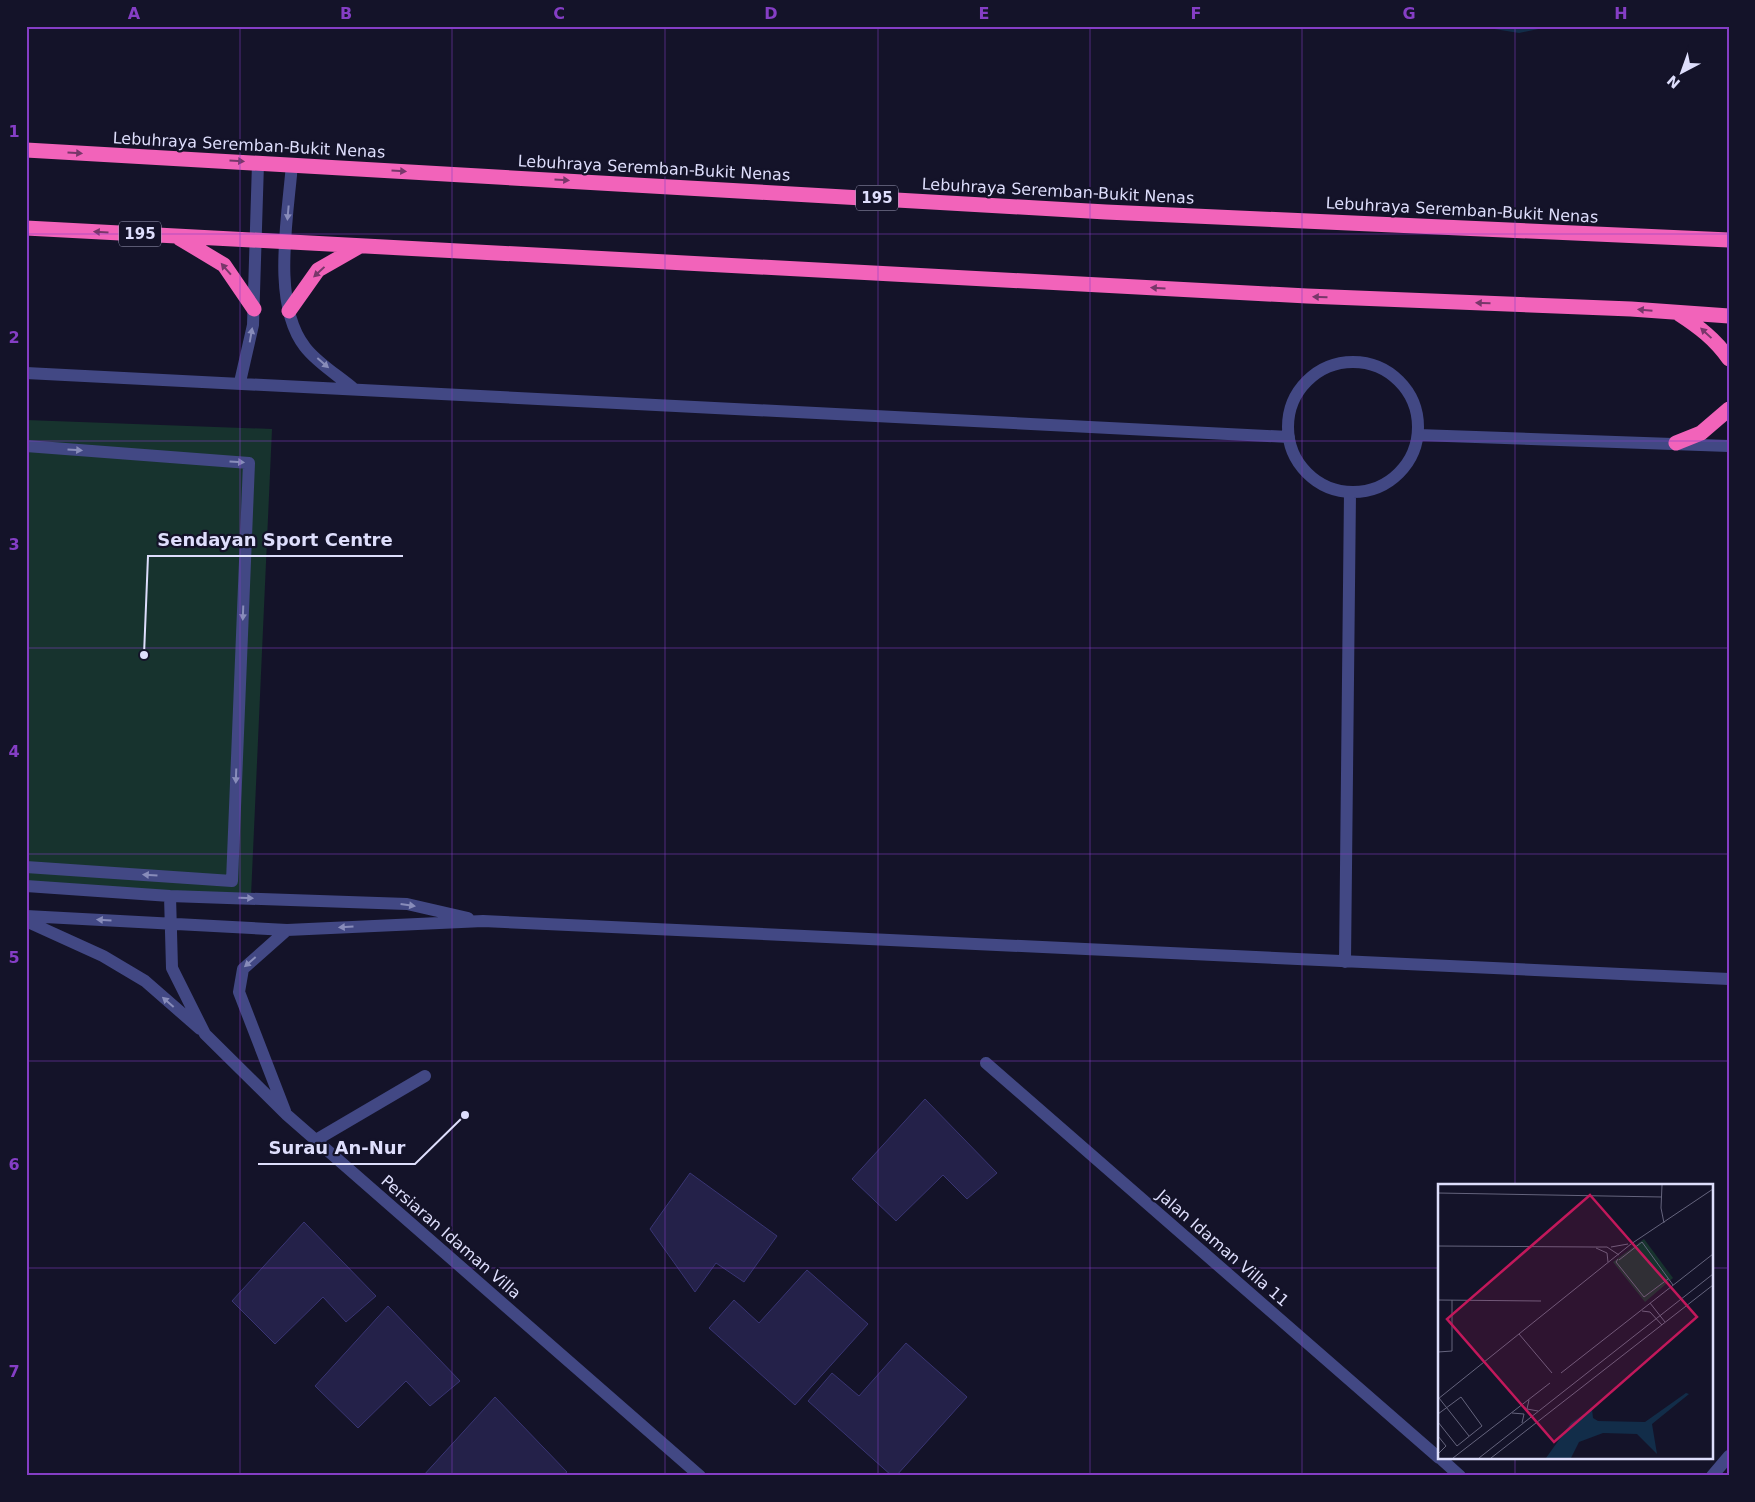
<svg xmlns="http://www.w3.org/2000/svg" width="1755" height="1502" font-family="'DejaVu Sans',sans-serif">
<rect width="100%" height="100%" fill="#141329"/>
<path fill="#17332e" d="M26,420L272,429L251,896L26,882Z"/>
<path fill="#122d49" d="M1476,26H1553L1519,33Z"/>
<path fill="#242149" stroke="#393573" d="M925,1099L997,1173L967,1199L943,1175L896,1221L852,1179Z
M690,1173L777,1236L744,1282L716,1263L695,1292L650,1229Z
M304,1222L376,1296L346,1322L323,1297L275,1344L232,1301Z
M807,1270L868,1324L795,1405L709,1328L734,1300L759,1323Z
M388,1306L460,1381L430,1406L406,1381L358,1428L315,1386Z
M906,1343L967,1397L896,1476H892L808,1401L832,1373L859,1396Z
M495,1397L567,1472L562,1476H516L513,1473L510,1476H423Z"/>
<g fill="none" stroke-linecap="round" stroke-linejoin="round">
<path stroke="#424884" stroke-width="12" d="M292,164C288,216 271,304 305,347C317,363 339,376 354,389
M1288 427a65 65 0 1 1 130 0a65 65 0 1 1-130 0Z
M26,373L1289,437
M240,382L253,325L258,163
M1418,435L1729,446
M26,446L249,463L232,881L26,867
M26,886L170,896L407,904L468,918
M170,896L172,968L205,1034L287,1115L700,1476
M26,916L287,930L483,921L1729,979
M26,921L103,956L145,981L200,1029
M1345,962L1350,492
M986,1063L1439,1458
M285,1111L239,992L243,969L287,930
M316,1140L425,1076
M1440,1458L1460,1476
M1712,1476L1729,1456"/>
<path stroke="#f263ba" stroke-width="15" d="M26,150L1106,212L1729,240
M26,228L1307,296L1631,309L1729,316
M179,238L224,265L254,309
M289,311L318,270L360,246
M1679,314C1699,327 1715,339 1729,359
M1676,443L1701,433L1729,409"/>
</g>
<defs><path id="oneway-solid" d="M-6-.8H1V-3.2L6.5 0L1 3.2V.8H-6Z" transform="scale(1.25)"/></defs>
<g fill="#78376a">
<use href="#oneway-solid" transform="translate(75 153) rotate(3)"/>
<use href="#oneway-solid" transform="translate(237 161) rotate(3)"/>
<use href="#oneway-solid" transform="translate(399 171) rotate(3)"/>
<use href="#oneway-solid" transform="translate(562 180) rotate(3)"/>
<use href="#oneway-solid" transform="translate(101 232) rotate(-177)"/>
<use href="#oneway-solid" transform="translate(226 269) rotate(-131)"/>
<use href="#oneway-solid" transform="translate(319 272) rotate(137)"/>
<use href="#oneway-solid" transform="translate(1158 288) rotate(-177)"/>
<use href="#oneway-solid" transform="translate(1320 297) rotate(-178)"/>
<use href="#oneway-solid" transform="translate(1483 303) rotate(-178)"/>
<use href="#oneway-solid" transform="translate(1645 310) rotate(-175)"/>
<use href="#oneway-solid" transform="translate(1706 333) rotate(-137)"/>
</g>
<g fill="#888cba">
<use href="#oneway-solid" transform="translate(288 213) rotate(95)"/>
<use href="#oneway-solid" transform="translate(251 335) rotate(-80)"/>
<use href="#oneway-solid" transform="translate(323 363) rotate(41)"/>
<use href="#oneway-solid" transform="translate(75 450) rotate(4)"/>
<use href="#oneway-solid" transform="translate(237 462) rotate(4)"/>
<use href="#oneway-solid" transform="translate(243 613) rotate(92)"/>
<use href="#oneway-solid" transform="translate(236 776) rotate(92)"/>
<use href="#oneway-solid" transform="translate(150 875) rotate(-176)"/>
<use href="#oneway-solid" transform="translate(246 898) rotate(2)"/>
<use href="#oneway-solid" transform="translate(408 905) rotate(8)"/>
<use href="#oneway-solid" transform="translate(104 920) rotate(-177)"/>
<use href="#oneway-solid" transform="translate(346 927) rotate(177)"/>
<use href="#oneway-solid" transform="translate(250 962) rotate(139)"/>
<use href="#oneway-solid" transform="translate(168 1002) rotate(-139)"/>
</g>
<path fill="none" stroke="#853ec5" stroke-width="1" stroke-opacity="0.55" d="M240,26V1476M452,26V1476M665,26V1476M878,26V1476M1090,26V1476M1302,26V1476M1515,26V1186M26,234H1729M26,441H1729M26,648H1729M26,854H1729M26,1061H1729M26,1268H1439M1711,1268H1729M1515,1458V1476"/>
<g text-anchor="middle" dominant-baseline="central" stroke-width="4.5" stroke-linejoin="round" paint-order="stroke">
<g fill="#141329" stroke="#a1a1bd" stroke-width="1">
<rect x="856" y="185.5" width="42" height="25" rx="4"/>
<rect x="119" y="221.5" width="42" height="25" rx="4"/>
</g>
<g font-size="15" font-weight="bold" fill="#dedefc">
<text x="877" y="198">195</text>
<text x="140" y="234">195</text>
</g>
<g font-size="16" fill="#dedefc" stroke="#141329">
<text transform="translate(249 145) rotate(3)">Lebuhraya Seremban-Bukit Nenas</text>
<text transform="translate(654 168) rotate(3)">Lebuhraya Seremban-Bukit Nenas</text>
<text transform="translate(1058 191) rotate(3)">Lebuhraya Seremban-Bukit Nenas</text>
<text transform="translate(1462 210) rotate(3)">Lebuhraya Seremban-Bukit Nenas</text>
<text transform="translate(451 1237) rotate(41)">Persiaran Idaman Villa</text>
<text transform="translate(1223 1248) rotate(41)">Jalan Idaman Villa 11</text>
</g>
</g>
<g transform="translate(1438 1184)">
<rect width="275" height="275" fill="#141329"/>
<path d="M206,55L235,94L207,118L175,78Z" fill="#17332e"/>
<path d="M248,209L251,210L214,240L219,270L199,250L165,249L141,258L133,274H108L133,239L154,225L155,234L160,237L207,238Z" fill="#122d49"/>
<path fill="none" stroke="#65647d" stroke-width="1" d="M224,1L223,24L226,39M0,9L224,13M0,62L156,63H169L181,71M173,63L190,60M158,64L169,69L170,78M180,75L178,78L206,113L230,95M181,76L204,58L235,101M0,116L103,117M212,119L227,138M204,127L212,128L224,141M81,150L114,189M0,168L14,167V116M123,189L275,70M1,214L31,252M0,215L193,60L275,5M91,216L89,225L100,227M74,229L86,230L84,239M0,230L23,213L44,242L19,262L0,238M0,252L8,262L0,270M15,274L112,199M41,274L275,90M53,274L275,101"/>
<path fill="#c2185b" fill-opacity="0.15" stroke="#c2185b" stroke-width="2.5" d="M152,11L259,133L116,258L9,135Z"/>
<rect width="275" height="275" fill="none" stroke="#dedefc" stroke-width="2.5"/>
</g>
<path fill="none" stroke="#dedefc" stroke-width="2" d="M144 655L148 556H403M465 1115L415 1164H258"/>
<g fill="#dedefc" stroke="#141329" stroke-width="2">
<circle cx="144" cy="655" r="5"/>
<circle cx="465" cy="1115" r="5"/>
</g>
<g font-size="18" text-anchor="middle" font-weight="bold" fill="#dedefc" stroke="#141329" stroke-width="4.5" stroke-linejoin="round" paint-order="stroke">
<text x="275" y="546">Sendayan Sport Centre</text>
<text x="337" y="1154">Surau An-Nur</text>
</g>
<rect width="1755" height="1502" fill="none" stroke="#141329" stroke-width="55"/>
<g transform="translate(1682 72) rotate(221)" stroke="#141329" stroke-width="4" paint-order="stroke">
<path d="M0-4L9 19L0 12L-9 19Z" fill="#dedefc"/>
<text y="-8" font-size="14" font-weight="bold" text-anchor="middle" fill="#dedefc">N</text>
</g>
<rect x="28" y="28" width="1700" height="1446" fill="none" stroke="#853ec5" stroke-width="2"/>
<g font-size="16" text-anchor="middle" font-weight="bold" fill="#853ec5">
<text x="134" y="19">A</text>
<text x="346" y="19">B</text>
<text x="559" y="19">C</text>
<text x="771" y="19">D</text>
<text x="984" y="19">E</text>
<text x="1196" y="19">F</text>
<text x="1409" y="19">G</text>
<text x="1621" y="19">H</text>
<text x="14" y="137">1</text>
<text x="14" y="343">2</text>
<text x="14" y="550">3</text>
<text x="14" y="757">4</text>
<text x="14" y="963">5</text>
<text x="14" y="1170">6</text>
<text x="14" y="1377">7</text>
</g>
</svg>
